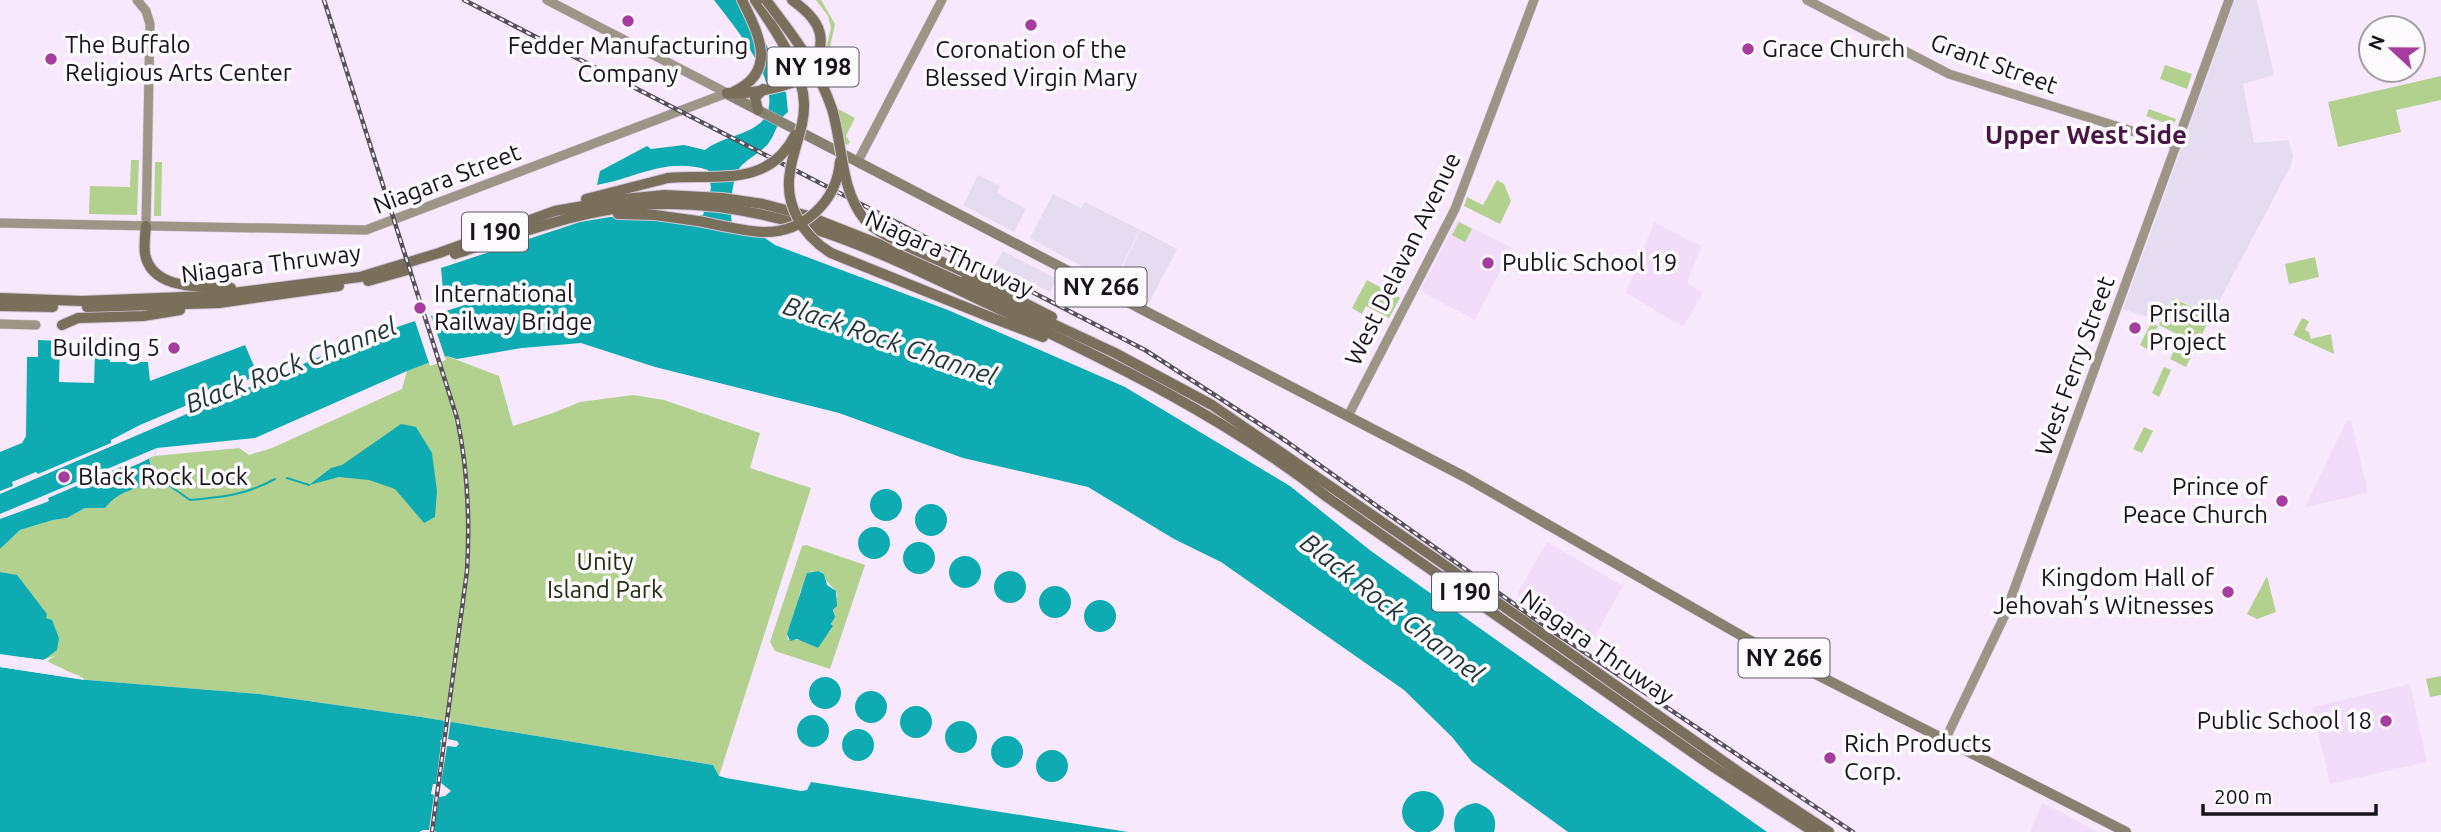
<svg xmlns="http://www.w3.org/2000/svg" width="2441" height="832" font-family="Ubuntu,sans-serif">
<rect width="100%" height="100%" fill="#f7e8fd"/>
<!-- commercial -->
<g fill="#e5dcf1">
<polygon points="2235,0 2257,0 2274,75 2243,84 2254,143 2288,140 2293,156 2291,165 2212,315 2173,297 2159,321 2123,309"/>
<polygon points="978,175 1000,186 997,193 1026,209 1014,232 963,205"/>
<polygon points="1053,194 1081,208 1085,202 1140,230 1113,283 1030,238"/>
<polygon points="1141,230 1177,249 1149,303 1114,284"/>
<polygon points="1003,251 1057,279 1050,292 995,265"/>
</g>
<!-- built -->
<g fill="#f1ddf9">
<polygon points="1457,220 1512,248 1475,320 1420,291"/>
<polygon points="1654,222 1701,246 1687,283 1703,293 1683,327 1626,293"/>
<polygon points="2347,420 2351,420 2368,493 2305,507"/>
<polygon points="1547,542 1623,586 1591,643 1517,594"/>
<polygon points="2410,684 2427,762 2330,784 2312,707"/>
<polygon points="2042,803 2063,813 2098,832 2030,832"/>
</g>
<!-- green -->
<g fill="#b3d18e" fill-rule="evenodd">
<polygon points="816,0 821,0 835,24 825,70 826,78 838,109 855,118 846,136 850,142 848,145 845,144 821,72 831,28 828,16"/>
<polygon points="2165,65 2192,74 2187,89 2160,79"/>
<polygon points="2441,76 2441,100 2396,110 2401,132 2338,147 2328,102"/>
<polygon points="2149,109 2176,119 2173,126 2146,116"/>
<polygon points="131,160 139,160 137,215 89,214 90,186 130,187"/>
<polygon points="155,162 162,162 161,216 154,216"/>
<polygon points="1497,180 1504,184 1511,201 1500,224 1464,206 1467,197 1483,205"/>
<polygon points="1459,222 1472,229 1465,242 1452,235"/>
<polygon points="2315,257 2319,277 2289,284 2285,264"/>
<polygon points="1367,280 1400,298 1389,318 1366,306 1362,314 1352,308"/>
<polygon points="2173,298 2211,316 2186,367 2170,359 2181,336 2159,325"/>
<polygon points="2302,318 2309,321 2305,330 2309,332 2311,339 2331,334 2334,354 2293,335"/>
<polygon points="2151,323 2158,326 2147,349 2140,345"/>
<path d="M447,356l52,20 14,50 40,-13 27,-11 53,-7 31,5 96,33 -10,35 61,20 -92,288 -6,-11 -292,-48 -162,-23 -172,-14 -43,-20 15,-22 -7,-17 -6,-3 -29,-42 -17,-4v-23l20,-19 33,-10 14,-2 18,-10h20c10,-12 22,-20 38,-21l11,-15 -5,-13 5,-3 85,-8 10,7 23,-7 130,-59 5,-18z"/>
<polygon points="2164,367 2171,370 2159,397 2152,393"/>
<polygon points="2144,427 2153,431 2142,453 2133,449"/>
<path d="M806,545l59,20 -35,104 -55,-18 -5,-9 32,-96zM818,571l6,3c4,13 10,12 13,19 2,6 -6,23 -5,34l-2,5h-3l-9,16 -17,-8h-13l-1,-6 9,-23 4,-19 10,-20z"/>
<polygon points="2267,576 2276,612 2257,619 2247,614"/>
<polygon points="2441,676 2441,695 2430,697 2426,679"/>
</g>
<!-- water -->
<g fill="#0eabb2">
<path d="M714,0h24l28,44 15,33 -2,2 2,12 5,1 2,20c-11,8 -12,22 -20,32 -8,9 -18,13 -26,21 -11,10 -13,50 -9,64l32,9 10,7 173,65 177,77 165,99 81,65 396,281h-199l-96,-70 -20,-25 -48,-47 -183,-128 -47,-23 -86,-52 -125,-29 -124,-45 -184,-46 -74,-24 -59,5 -65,11 -10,-3 -40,15 -152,67 -98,10 -3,8 -5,3 7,23c-22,8 -35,7 -51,26h-20l-18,10 -14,2 -33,10 -20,19v-97l22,-9 4,-7 1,-79h11v-17l22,1 -1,41 35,1 1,-30 14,1 1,8h38l2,19 95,-36 16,37 105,-45 114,-37 3,-7 -1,-7 -7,-2 -32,6 -2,-22 139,-46 30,-5 45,2 48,-4 8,-27 -3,-18c-42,-13 -71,8 -111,15l3,-14 47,-25 4,3 33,-4 21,5c16,-13 45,-15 58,-30 25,-31 -30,-95 -49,-120z"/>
<polygon points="401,424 416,427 432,453 437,491 435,517 424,523 395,489 369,480 339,477 309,485 331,468 342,465"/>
<circle cx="886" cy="505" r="16"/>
<circle cx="931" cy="520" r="16"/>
<circle cx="874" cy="543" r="16"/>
<circle cx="919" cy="558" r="16"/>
<circle cx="965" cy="572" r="16"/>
<circle cx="1010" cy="587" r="16"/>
<polygon points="818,571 824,574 827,585 836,591 837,606 833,610 835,617 831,624 833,626 818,648 797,639 790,641 787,634 807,573"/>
<polygon points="0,572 17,575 47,614 46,618 52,620 59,638 57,650 44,660 0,655"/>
<circle cx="1055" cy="602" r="16"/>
<circle cx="1100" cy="616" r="16"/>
<polygon points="0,667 87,680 259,694 421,717 713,765 719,776 726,778 801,791 807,790 811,782 1128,832 0,832"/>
<circle cx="825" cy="693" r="16"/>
<circle cx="871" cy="707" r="16"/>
<circle cx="916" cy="722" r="16"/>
<circle cx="813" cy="731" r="16"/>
<circle cx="961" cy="737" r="16"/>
<circle cx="858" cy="745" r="16"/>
<circle cx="1007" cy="752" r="16"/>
<circle cx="1052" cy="766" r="16"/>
<circle cx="1423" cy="812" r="21"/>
<path d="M1476,803c15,4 22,14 18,29h-39c-4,-16 5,-27 21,-29z"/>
</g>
<!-- pier -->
<g fill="#f7e8fd">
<polygon points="430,313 446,360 430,366 414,318"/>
<polygon points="293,365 294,368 0,494 0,491 13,486 12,482 36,472 38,474 111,443 111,440 140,425 261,374 262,378"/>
<polygon points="157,448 154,456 138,464 123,470 121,467 48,498 49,501 47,502 0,519 0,514"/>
<polygon points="0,654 42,660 55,656 44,663 0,659"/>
<polygon points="0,663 78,675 84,680 0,667"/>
<polygon points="445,717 451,718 448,739 457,741 459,744 456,747 447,746 441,783 451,791 445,796 439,797 434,831 437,832 419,832 423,830 429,830 434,795 431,794 433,784 436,784 441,743 440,741 442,739"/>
</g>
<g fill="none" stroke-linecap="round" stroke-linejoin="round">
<!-- stream -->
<g stroke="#0eabb2" stroke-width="2">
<polyline points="287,478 309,485"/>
<path d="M156,482l7,-1 27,19c32,-3 56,-5 85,-21"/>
</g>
<defs>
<g id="secondary">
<polyline points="137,0 146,11 150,24 146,226"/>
<polyline points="547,0 727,93"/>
<polyline points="1807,0 1949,74 2177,145"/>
<polyline points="858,161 942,0"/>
<polyline points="0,223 366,230 727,93"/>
<polyline points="0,324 36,325"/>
<polyline points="1348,416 1455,209 1534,0"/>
<polyline points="1945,740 2004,617 2229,0"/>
</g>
<polyline id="primary" points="727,94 1465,477 1749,640 2126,832"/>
<g id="highway">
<polyline points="755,0 771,24"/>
<path d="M733,92c46,-21 25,-59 9,-92"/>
<path d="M727,93c18,2 64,-6 78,-17 6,-5 9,-11 12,-18 11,-27 -4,-43 -25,-58"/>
<polyline points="758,110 755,98 763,89"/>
<polyline points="586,199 668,178"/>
<polyline points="618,214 655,215 698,221"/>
<path d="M146,226c-1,9 -2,19 -1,28 7,37 58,32 86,34"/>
<path d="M455,254c68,-22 139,-49 211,-50 123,-1 227,55 335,106 114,54 227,109 326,187l382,267 105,68"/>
<polyline points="964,272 1052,317"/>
<polyline points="368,281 407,270"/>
<polyline points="0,298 82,301 209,296 360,277 439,253 555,211 623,199 665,195 722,198 763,204 805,215 899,252 1115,353 1212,405 1439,561 1743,775 1829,832"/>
<polyline points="0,306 53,307"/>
<polyline points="87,307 219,303 339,286"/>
<polyline points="990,317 1043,337"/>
<polyline points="62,325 78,318 143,316 180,310"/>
</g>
</defs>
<!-- secondary casing -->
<use href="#secondary" stroke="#d3c6d9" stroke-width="10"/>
<!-- primary casing -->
<use href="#primary" stroke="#d3c6d9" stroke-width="11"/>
<!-- highway casing -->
<use href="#highway" stroke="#d3c6d9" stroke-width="12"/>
<!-- secondary -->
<use href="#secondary" stroke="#9d9687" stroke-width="9"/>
<!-- primary -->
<use href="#primary" stroke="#89816f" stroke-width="10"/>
<!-- highway -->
<use href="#highway" stroke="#796f5b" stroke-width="10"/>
<defs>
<g id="rail">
<path d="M324,0l133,418c11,51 13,101 10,153l-35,261"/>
<polyline points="464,0 1145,350 1286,441 1542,624 1853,832"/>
</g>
</defs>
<!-- rail casing -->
<use href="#rail" stroke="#58505b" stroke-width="4.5"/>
<!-- rail -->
<use href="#rail" stroke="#fdfafe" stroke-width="2" stroke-dasharray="5" stroke-linecap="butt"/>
<defs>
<g id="highway-bridge">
<path d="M766,0c26,34 52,67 66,109 11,36 8,81 33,111 14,17 77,41 99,52"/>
<path d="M771,24c14,22 32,51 33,79 1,23 -11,46 -14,69 -6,33 13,64 41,81l159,64"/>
<path d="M668,178c48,-4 101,10 127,-43"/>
<path d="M698,221c21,4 44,10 65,11 41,1 74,-31 77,-71"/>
</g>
</defs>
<!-- highway-bridge casing -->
<use href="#highway-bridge" stroke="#d3c6d9" stroke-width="12" stroke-linecap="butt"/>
<!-- highway-bridge -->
<use href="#highway-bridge" stroke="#796f5b" stroke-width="10"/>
</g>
<!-- markers -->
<g fill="#a53c9e" stroke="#fdfafe" stroke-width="2.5">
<circle cx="628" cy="21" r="7"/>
<circle cx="1031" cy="25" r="7"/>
<circle cx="1748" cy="49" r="7"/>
<circle cx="51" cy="59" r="7"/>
<circle cx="1488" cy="263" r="7"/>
<circle cx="420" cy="308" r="7"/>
<circle cx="2135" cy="328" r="7"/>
<circle cx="174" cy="348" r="7"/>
<circle cx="64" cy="477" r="7"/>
<circle cx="2282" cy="501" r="7"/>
<circle cx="2228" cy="592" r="7"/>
<circle cx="2386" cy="721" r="7"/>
<circle cx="1830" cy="758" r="7"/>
</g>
<g text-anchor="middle" stroke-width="7" stroke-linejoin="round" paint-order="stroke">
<!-- shield labels -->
<g fill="#fdfafe" stroke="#5d585e" stroke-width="2">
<rect x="767.5" y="47.5" width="91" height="39" rx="5"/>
<rect x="462" y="212.5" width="66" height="39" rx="5"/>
<rect x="1055.5" y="267.5" width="91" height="39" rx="5"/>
<rect x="1432" y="572.5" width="66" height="39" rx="5"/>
<rect x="1738.5" y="638.5" width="91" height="39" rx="5"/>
</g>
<g font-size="23" font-weight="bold" fill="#18131a">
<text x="813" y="75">NY 198</text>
<text x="495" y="240">I 190</text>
<text x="1101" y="295">NY 266</text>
<text x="1465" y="600">I 190</text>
<text x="1784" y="666">NY 266</text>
</g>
<!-- poi labels -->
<g font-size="24" fill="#18131a" stroke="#fdfafe" text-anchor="start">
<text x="65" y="53">The Buffalo<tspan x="65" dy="28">Religious Arts Center</tspan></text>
<text x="628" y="54" text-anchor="middle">Fedder Manufacturing<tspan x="628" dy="28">Company</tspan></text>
<text x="1762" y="57">Grace Church</text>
<text x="1031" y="58" text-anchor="middle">Coronation of the<tspan x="1031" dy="28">Blessed Virgin Mary</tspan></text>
<text x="1502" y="271">Public School 19</text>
<text x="434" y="302">International<tspan x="434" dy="28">Railway Bridge</tspan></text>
<text x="2149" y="322">Priscilla<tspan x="2149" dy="28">Project</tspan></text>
<text x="160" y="356" text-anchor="end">Building 5</text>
<text x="78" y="485">Black Rock Lock</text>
<text x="2268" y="495" text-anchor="end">Prince of<tspan x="2268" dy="28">Peace Church</tspan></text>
<text x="2214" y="586" text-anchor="end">Kingdom Hall of<tspan x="2214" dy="28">Jehovah’s Witnesses</tspan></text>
<text x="2372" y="729" text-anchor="end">Public School 18</text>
<text x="1844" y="752">Rich Products<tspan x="1844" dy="28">Corp.</tspan></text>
</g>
<!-- street labels -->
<g font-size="24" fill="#18131a" stroke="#fdfafe">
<text transform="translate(1994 64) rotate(20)" y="8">Grant Street</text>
<text transform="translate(447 179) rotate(-21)" y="8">Niagara Street</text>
<text transform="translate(949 254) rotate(24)" y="8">Niagara Thruway</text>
<text transform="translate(1403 259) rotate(-64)" y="8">West Delavan Avenue</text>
<text transform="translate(271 264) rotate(-7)" y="8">Niagara Thruway</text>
<text transform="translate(2075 366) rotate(-70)" y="8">West Ferry Street</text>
<text transform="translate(1597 647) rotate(35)" y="8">Niagara Thruway</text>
</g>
<!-- park labels -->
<g font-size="24" fill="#212f0d" stroke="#fdfafe">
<text x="605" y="570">Unity<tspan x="605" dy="28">Island Park</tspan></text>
</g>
<!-- neighbourhood labels -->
<g font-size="26" font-weight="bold" fill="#481645" stroke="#fdfafe">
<text x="2086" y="144">Upper West Side</text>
</g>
<!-- water labels -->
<g font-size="26" font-style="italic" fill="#1f3637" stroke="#fdfafe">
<text transform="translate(890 341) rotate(19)" y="9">Black Rock Channel</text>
<text transform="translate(291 365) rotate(-21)" y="9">Black Rock Channel</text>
<text transform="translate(1392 608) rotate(38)" y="9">Black Rock Channel</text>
</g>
</g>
<!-- north arrow -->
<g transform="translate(2392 49) rotate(292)"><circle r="33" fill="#fdfafe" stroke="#a19ea3" stroke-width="2"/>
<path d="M0-5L12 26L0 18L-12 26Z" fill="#a53c9e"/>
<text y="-10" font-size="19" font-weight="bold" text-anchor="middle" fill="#18131a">N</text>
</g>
<!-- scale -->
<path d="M2203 804v10h173v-10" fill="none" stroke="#18131a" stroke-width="3.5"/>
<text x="2214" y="804" font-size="21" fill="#18131a" stroke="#fdfafe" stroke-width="5" paint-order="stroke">200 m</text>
</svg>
